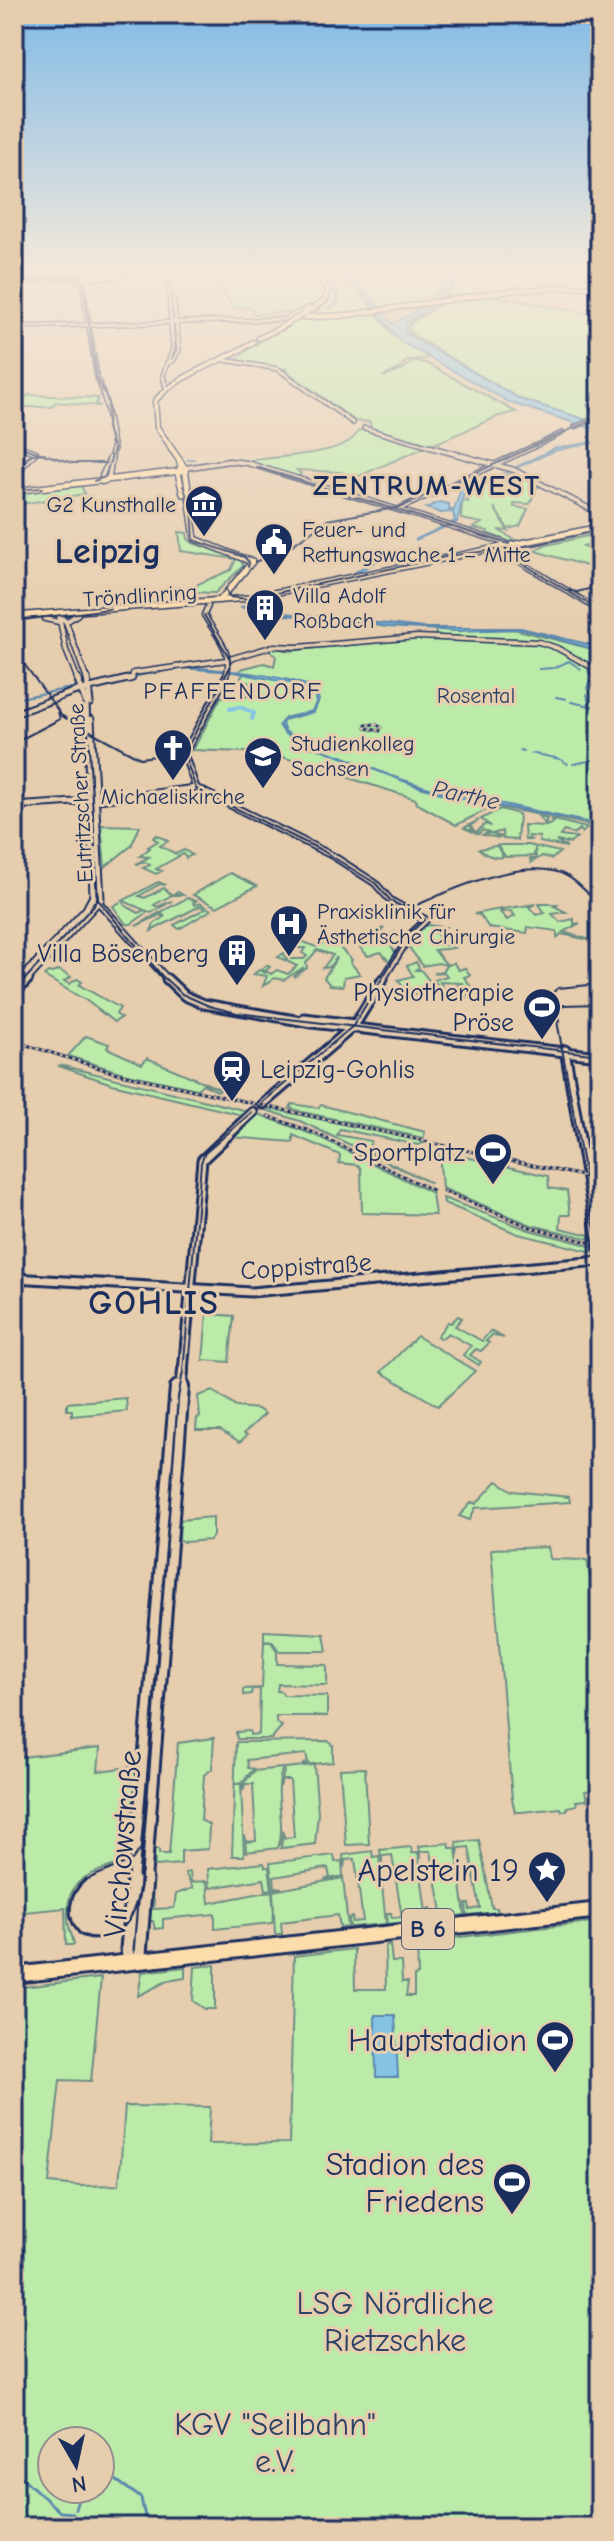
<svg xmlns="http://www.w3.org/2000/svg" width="614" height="2541" font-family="'Comic Neue',sans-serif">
<rect width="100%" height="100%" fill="#e6cdae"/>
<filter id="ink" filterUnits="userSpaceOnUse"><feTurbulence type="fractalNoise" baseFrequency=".0125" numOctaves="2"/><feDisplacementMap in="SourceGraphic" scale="16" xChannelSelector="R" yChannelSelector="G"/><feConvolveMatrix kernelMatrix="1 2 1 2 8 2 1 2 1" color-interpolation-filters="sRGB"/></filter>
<g filter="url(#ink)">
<!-- green -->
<g fill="#bceba9" stroke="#6c8d84" stroke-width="2" fill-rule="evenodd">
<path d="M238,269c23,0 82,-3 87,25l-7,11 -26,10 -1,-3 -37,2 -3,-7 -19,1 -14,-33 -22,1v-3z"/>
<path d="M297,269h42l10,15 6,2 38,49 36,23 -23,3 -7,8 -16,8 15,-5 16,-11 12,2 90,49 -17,4 -67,29 -61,-17 -1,-6 -15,-1 -70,-51 2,-1 -50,-9c7,-11 73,-50 89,-58l-12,11 15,-12 3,-10 -13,-13z"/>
<polygon points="346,269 456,269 432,301 379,309"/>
<polygon points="464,269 537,269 562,281 541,284 543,287 489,290 443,299"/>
<polygon points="488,295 600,316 600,382 587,406 595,416 586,420 520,399 414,336 409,331 411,323 441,305 413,319 406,328 413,339 443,356 405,333 405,323 441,301"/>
<polygon points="30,395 98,398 96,404 100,406 55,402 52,407 18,407 23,398"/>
<path d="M365,429l63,17 -71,31 -17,-5 -43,-2 4,4 -4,3 -49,-16c25,-5 101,-5 110,-30z"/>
<polygon points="514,472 541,486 536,488 530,504 514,503 514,507 528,509 520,526 508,529 494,507 508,531 498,530 515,540 511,542 487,533 488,531 473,528 482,523 461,519 462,501 469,502 466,500 469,490"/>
<polygon points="81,486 85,494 14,505 14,491"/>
<polygon points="179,532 187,533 188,539 193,543 241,559 243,566 215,593 193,592 198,584 231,570 236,559 181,551"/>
<polygon points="600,533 600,541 583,546 600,556 600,570 535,551 543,546"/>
<polygon points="514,629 600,651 600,670 563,650 539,642 435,636 436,630"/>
<polygon points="415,638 538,643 550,646 600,673 600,827 494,806 456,825 416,803 417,800 413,798 270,753 193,750 221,697 275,696 240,693 251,691 254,687 247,686 249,682 239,681 244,673 239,671 241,669 264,663 274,666 276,656 269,650 263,651 274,647 288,651"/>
<polygon points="500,809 519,814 517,840 503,839 502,831 492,834 502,837 499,838 483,835 489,833 483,830 478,834 464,828 479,820 470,826 473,829 471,830 477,832 485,824 491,826 481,819"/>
<polygon points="539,817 547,819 545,823 549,825 554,822 550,819 587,828 582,833 580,829 573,834 564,831 560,836 577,838 570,843 556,841 567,847 539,842 540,837 529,836 528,839 532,840 525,840 524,825 546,826"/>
<polygon points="101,825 140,826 131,846 105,867"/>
<polygon points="157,835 168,841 160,846 176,854 184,850 192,855 186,858 183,854 156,869 162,871 156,874 143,868 150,865 146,862 136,864 149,857 140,856 150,848 148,847 158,841 153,838"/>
<path d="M501,845h27l32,7 -8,7 -10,-3 -11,7 -1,-4h6l-1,-11 -1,8 -28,1 -9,-11 6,11c-9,2 -16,-1 -24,-8z"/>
<polygon points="230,873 257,886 217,907 193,895"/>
<polygon points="158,882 166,885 160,884 139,896 145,898 164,888 172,895 178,892 183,895 172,895 154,905 157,907 172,901 151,913 124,901 124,905 139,913 144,910 148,912 131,924 126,924 113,906"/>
<polygon points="187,898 196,901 193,903 195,905 200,903 211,910 179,929 174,925 205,909 200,906 151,931 154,924 164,917 160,915 136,926 159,913 165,917 161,912"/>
<polygon points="536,904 529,907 536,915 545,913 539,904 559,904 554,906 566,912 552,914 560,922 574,919 574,924 580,923 563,932 594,941 561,934 557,938 557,931 528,927 527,933 489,928 480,915 474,914 501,909 500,912 507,920 515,916 511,911 502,912 503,909"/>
<polygon points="426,925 445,927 434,932 442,939 444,945 450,944 454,948 434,950 447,965 454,963 458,970 465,968 470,975 464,977 476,994 466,994 466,997 463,994 463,1000 452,999 443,991 449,995 460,993 456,986 464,983 440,982 442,986 439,987 434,980 447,976 444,972 433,973 442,971 447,965 438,963 423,966 408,946 413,934"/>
<polygon points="384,928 380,932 388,936 395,932 405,937 402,943 390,944 396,954 391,964 381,952 368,956 357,944 371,935 370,938 375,942 384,940 377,931"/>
<polygon points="331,939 352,960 350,962 360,974 344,977 343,986 330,985 324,978 337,957 329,967 323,968 333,955 317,950 306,963 307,968 294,977 304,967 284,980 275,978 263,986 267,976 254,974 259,970 266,973 262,969 267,965 270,967 265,971 271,974 277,970 288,974 297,966 278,957 284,953 286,959 304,959 307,956 302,953 305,948 291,948 301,941 316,947"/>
<polygon points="416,962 419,968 416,970 421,970 439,994 412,994 410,989 406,990 409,996 397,994 393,998 393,993 377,994 381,988 393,991 405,989 398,980 413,976 407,966"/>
<polygon points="59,970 71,977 64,981 69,984 77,979 82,982 79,985 120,1008 116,1014 121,1018 114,1022 87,1001 44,976 48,972 52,973"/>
<polygon points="86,1036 109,1044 107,1048 142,1064 147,1058 222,1090 217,1091 203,1084 197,1089 123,1073 68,1056"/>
<polygon points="59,1066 60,1065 247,1111 242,1115 112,1084"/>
<polygon points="292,1104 318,1108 321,1105 425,1132 423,1138 302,1112 290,1108"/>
<polygon points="268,1108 426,1142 418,1145 340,1129 337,1135 371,1141 369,1147 375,1150 371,1154 431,1183 300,1121 263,1109"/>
<polygon points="258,1114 319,1137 432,1193 435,1215 362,1213 361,1169 358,1165 339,1163 340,1155 293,1135 293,1142 231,1137"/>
<polygon points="439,1151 548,1176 549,1188 567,1191 570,1215 561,1215 560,1228 590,1235 591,1239 531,1225 442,1188"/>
<polygon points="443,1198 529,1230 584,1244 592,1247 593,1252 518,1234 444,1203"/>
<polygon points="207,1314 234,1316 229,1362 203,1360"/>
<polygon points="458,1316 462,1318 455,1326 482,1341 490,1331 504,1338 492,1335 486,1341 489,1343 481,1351 476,1349 470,1355 481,1362 479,1365 463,1355 471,1346 448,1333 441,1339 437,1336 448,1322 451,1323"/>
<polygon points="417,1336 475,1371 438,1406 381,1372"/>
<polygon points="213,1391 236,1407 258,1409 265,1414 244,1433 247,1435 240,1442 220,1430 196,1430 197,1418 200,1417 198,1396"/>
<polygon points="126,1398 127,1411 72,1416 72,1410 67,1410 67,1403"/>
<polygon points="497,1481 513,1491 569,1497 570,1502 475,1508 470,1520 459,1516 472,1502 476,1504"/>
<polygon points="213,1517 213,1536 210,1540 183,1542 179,1539 180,1520"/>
<polygon points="548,1547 550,1559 587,1560 590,1577 600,1577 600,1789 585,1791 587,1800 576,1801 577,1805 567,1807 567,1810 562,1811 561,1808 521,1812 515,1812 512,1799 491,1549"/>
<polygon points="264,1631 324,1634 327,1651 279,1651 272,1641 264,1640"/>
<polygon points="264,1642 271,1642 277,1651 277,1664 327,1665 327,1685 278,1684 277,1691 282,1692 283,1695 327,1696 327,1716 276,1716 276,1723 282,1726 271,1739 237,1739 236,1732 250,1731 250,1735 259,1734 260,1689 252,1689 251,1694 243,1695 243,1689 262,1688"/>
<polygon points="214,1738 212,1769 204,1775 201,1820 209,1825 208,1849 181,1851 181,1864 155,1866 154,1849 159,1849 159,1854 169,1854 178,1743"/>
<polygon points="328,1741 333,1745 333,1762 302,1765 308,1762 306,1754 247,1760 248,1768 254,1769 241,1783 235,1784 241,1784 244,1856 232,1856 236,1742"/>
<path d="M100,1748l-2,23 33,-4 5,7 -8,86c-32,14 -64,14 -60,60 0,9 5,16 6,25h-8l-1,-37 -51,5v-155z"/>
<polygon points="314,1765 318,1813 315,1844 281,1848 283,1833 285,1838 294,1837 290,1780 281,1780 280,1787 285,1768"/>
<path d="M283,1768c-11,26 4,54 -5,80l-32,4 -1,-16 2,6 9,-1 -3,-57h-8l-2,7v-7l11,-13z"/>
<polygon points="365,1768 369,1844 346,1845 340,1769"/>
<polygon points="479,1840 492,1908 497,1908 498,1912 467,1915 466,1904 469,1904 470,1910 480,1908 469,1847 459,1848 458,1855 457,1842"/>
<polygon points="449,1843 450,1848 456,1848 465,1915 429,1920 428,1909 431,1908 432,1914 442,1912 431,1851 421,1851 421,1859 419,1846"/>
<polygon points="411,1847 412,1853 418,1852 427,1920 388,1924 387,1913 391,1913 392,1918 402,1917 392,1855 382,1856 382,1863 380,1850"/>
<polygon points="372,1851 373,1857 379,1856 386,1924 350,1927 349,1918 352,1917 353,1922 363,1921 355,1859 345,1860 344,1868 343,1855"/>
<polygon points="334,1855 335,1862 342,1861 343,1876 324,1880 330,1878 328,1868 274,1877 275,1887 282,1888 273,1889 270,1863"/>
<polygon points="264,1863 265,1867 269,1867 272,1889 266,1890 264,1879 210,1888 208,1869"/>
<polygon points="190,1872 191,1882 207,1881 209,1903 272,1891 274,1913 272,1923 215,1929 215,1914 163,1919 163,1928 155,1929 153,1921 148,1921 150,1900 154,1900 153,1909 174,1908 176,1894 193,1888 185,1873"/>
<polygon points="343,1878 348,1927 340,1928 338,1915 281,1922 282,1934 275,1934 273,1891"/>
<path d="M600,1921v606h-586v-539l87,-10 -10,103 -31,-1 -11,103 31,3 39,-1 6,-79 85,1 -2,37 81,-1 5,-187 60,-7 1,40h31l-1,-43 5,-1 2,17h9l1,20h6l-2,14h8v-20l4,-1 -1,-33zM52,2441h48v48h-48z"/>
<polygon points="215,1965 215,2009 205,2009 193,2001 195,1967"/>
<polygon points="185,1967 185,1978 167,1981 138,1996 142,1972"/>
</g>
<!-- water -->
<g fill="#85c3e5" stroke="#5b88af" stroke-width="2">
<polygon points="339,269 350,273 393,324 429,303 456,269 464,269 441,301 405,323 405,333 520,399 600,424 600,431 511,403 401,342 355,286 347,284 348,282 336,283 339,304 326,309 337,303 334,283 347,280"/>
<polygon points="600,441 554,451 468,489 464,492 457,522 415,540 455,521 453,512 441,513 426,508 439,502 449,504 449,510 454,510 461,489 500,475 555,448"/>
<polygon points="379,556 382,557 357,574 251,602 254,605 260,603 257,607 266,611 424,628 521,628 591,645 600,651 522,629 457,631 387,627 337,619 272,614 240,607 250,606 248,599 256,594 351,575"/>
<path d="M180,667c36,2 101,7 134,21l5,12 -5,12 -30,8 -2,5 3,6 15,10 88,34 41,13 171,37c-58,-12 -120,-20 -177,-37 -39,-12 -90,-41 -124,-42l4,-3 -18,-9 -6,-9 6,-7 27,-7 4,-8 -2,-11 -14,-7 -66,-13 -54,-4 -166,31z"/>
<polygon points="375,2015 395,2015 398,2077 376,2077"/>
</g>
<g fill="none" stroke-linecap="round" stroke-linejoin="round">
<!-- stream-far1 -->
<g stroke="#5b88af" stroke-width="2">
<polyline points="369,269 443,278"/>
<polyline points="188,460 194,459"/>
<polyline points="539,669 554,668 569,661 581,669"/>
<polyline points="587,689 589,682 595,681 588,671"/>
<polyline points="587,694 589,704"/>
<polyline points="556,697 566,699"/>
<polyline points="571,702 600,708"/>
<polyline points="520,750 523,751"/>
<polyline points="531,753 560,759 568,764"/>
<polyline points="573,764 600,759"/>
</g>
<!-- stream -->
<g stroke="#5b88af" stroke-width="3">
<polyline points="14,2463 16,2472 60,2512 73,2513"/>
<polyline points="100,2475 106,2473 141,2498 147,2527"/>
<polyline points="75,2509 81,2489"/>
</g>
<!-- canal -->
<polyline stroke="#85c3e5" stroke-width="4" points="230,709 240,707 254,713 252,719"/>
<defs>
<g id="secondary-far5">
<polyline points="80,269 97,378"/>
<polyline points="14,327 289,319"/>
<polyline points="224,360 278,369 353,423"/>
<polyline points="167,363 173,361 179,350 173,296"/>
<path d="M97,378c11,23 11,46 17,71"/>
<polyline points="166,388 163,375 173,349 167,272"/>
<polyline points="600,388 592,406 600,416"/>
<polyline points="575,427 600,416"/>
<polyline points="364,428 437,449"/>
<polyline points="14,444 27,449"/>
<polyline points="529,449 562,433"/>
</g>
<g id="secondary-far4">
<polyline points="430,447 514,470 600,514"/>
<polyline points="185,468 229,461 247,463 505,543 513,549 514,558 600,611"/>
<polyline points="14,476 36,452 21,447"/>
<polyline points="106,481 102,476 110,458"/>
<polyline points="102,482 109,477 113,447"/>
<polyline points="401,508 533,447"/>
<path d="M208,606l-4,9c13,22 33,41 20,65"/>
<polyline points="67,612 59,616 66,650 78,680"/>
<polyline points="59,615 66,622 87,680"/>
<polyline points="45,619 59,622"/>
<polyline points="66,622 78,614"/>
<polyline points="127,680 132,679 133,673 226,660 274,646 298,647 417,637 539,642 557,648 600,672"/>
</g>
<g id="secondary-far3">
<polyline points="87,678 90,703"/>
<polyline points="14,714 73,692 132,678"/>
<polyline points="196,788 333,856 375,883 391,901 426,920 411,934 382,981"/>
<polyline points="196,788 184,754 225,678"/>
<polyline points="14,806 90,801 196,788"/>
<polyline points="93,896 169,981"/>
<polyline points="19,981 86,909 93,896 86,702 77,678"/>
<polyline points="26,981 101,899 91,719"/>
</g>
<g id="secondary-far2">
<polyline points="167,979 185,996 204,1004 312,1023 600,1056"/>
<polyline points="14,987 21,979"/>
<polyline points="14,994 28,979"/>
<polyline points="304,1018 355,1024"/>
<polyline points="565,1050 598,1243"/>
<polyline points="263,1104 354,1026 383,979"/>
<polyline points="14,1278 251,1292 600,1261"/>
<polyline points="183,1372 202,1160 253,1112"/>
</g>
<g id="secondary-far1">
<polyline points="182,1381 183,1370"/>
<polyline points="133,1881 175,1387 182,1381"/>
<polyline points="146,1881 184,1387 182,1381"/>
</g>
<polyline id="secondary" points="133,1879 127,1949 128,1956 134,1962 140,1954 146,1879"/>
<g id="primary-far2">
<polyline points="14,282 231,269"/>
<polyline points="346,315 289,318 341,316 515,290 600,286"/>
<path d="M172,449l-15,-22 -2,-26c24,-28 67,-38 98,-59"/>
</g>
<g id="primary-far1">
<polyline points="170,447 185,468 195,539 252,562 220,600"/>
<polyline points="179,460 181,466 178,473 183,494"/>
<polyline points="14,491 181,471"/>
<polyline points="14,616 249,598 600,527"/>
</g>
<polyline id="primary" points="14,1975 600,1910"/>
<g id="trunk">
<polyline points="269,269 295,275"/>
<polyline points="289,269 318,279 329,289 324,301 304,314"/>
<polyline points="289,318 308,308"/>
<polyline points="259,338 287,325"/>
</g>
</defs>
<!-- secondary-far5 casing -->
<use href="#secondary-far5" stroke="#1b2f5e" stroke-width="6"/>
<!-- secondary-far4 casing -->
<use href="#secondary-far4" stroke="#1b2f5e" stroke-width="7"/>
<!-- secondary-far3 casing -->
<use href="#secondary-far3" stroke="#1b2f5e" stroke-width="9"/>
<!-- secondary-far2 casing -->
<use href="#secondary-far2" stroke="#1b2f5e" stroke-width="13"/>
<!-- secondary-far1 casing -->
<use href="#secondary-far1" stroke="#1b2f5e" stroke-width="14"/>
<!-- secondary casing -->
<use href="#secondary" stroke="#1b2f5e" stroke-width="17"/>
<!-- primary-far2 casing -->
<use href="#primary-far2" stroke="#1b2f5e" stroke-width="7"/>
<!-- primary-far1 casing -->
<use href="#primary-far1" stroke="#1b2f5e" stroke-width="8"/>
<!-- primary casing -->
<use href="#primary" stroke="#1b2f5e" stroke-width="20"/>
<!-- trunk casing -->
<use href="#trunk" stroke="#1b2f5e" stroke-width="7"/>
<!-- secondary-far5 -->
<use href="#secondary-far5" stroke="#e6cdae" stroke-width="3"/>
<!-- secondary-far4 -->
<use href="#secondary-far4" stroke="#e6cdae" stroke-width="4"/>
<!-- secondary-far3 -->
<use href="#secondary-far3" stroke="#e6cdae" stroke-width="5"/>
<!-- secondary-far2 -->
<use href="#secondary-far2" stroke="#e6cdae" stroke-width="7"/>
<!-- secondary-far1 -->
<use href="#secondary-far1" stroke="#e6cdae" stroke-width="8"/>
<!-- secondary -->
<use href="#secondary" stroke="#e6cdae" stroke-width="11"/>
<!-- primary-far2 -->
<use href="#primary-far2" stroke="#fddcac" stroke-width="4"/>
<!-- primary-far1 -->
<use href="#primary-far1" stroke="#fddcac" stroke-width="5"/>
<!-- primary -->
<use href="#primary" stroke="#fddcac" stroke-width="14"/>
<!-- trunk -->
<use href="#trunk" stroke="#fddcac" stroke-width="4"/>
<!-- tram-far1 -->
<g stroke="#1b2f5e" stroke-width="2">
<polyline points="82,276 97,380 108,400 107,428 114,449 105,477 94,481"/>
<polyline points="14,281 79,278"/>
<polyline points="595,418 588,405 600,383"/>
<polyline points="14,445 73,463 106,463"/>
<polyline points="256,467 509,544"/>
<polyline points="14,472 32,454 45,453"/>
<polyline points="183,486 192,509 194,540 244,557 249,562 248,567"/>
<polyline points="14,490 43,488"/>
<polyline points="494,553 514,558 600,611"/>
<polyline points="255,562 291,546 327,520 401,507 600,416"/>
<polyline points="226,589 229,597 248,599 455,555 536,545 600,530"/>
<polyline points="566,590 577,592 600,586"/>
<polyline points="204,615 230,659 230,667 184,754 196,789 323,851 375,883 391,901 425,919 410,933 353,1026 262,1103"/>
<polyline points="14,621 110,609"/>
<polyline points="14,650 62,716 140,758 186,752"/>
<polyline points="83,727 88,733 98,900 162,976 182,994 209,1006 237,1013 600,1055"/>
<polyline points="14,743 60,719 58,711"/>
<path d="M403,906h12c37,-17 113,-51 152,-30 13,7 23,20 33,30"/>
<polyline points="600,984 558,988 552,993 600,1258"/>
<polyline points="14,991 94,905 98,895"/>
<polyline points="560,1022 558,1011 564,1005 600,1004"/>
<polyline points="142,1847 178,1397 183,1372 201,1163 204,1154 252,1112"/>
<polyline points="142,1847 145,1839"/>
<polyline points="83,1881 132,1860 142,1847"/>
<polyline points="141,1881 142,1847"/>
</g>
<!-- tram -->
<path stroke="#1b2f5e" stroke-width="3" d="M86,1879c-18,15 -22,39 -5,56 40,14 57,-23 60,-56"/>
<defs>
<g id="rail">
<polygon points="375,724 381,727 380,731 366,728 366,725"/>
<polyline points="14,1041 112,1072 600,1180"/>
<polyline points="268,1116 315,1133 432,1190"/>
<polyline points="443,1191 530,1227 592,1243"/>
</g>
</defs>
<!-- rail casing -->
<use href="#rail" stroke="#1b2f5e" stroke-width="3"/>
<!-- rail -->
<use href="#rail" stroke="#e6cdae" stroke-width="2" stroke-dasharray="3" stroke-linecap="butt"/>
<defs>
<polyline id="secondary-bridge" points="598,1243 599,1250"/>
<polyline id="trunk-bridge" points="279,328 304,314"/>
</defs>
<!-- secondary-bridge casing -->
<use href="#secondary-bridge" stroke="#1b2f5e" stroke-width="13" stroke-linecap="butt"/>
<!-- trunk-bridge casing -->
<use href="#trunk-bridge" stroke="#1b2f5e" stroke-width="7" stroke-linecap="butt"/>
<!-- secondary-bridge -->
<use href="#secondary-bridge" stroke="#e6cdae" stroke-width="7"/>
<!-- trunk-bridge -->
<use href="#trunk-bridge" stroke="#fddcac" stroke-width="4"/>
</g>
</g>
<!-- sky -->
<linearGradient id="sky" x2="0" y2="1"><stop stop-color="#80bae7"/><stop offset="0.43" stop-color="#f4e8db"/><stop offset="1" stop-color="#f4e8db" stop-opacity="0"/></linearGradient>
<rect width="614" height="625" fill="url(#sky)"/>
<!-- icons -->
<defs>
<symbol id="museum-pin" viewBox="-11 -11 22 30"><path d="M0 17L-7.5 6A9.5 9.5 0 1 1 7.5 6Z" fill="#1b2f5e" stroke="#e6cdae"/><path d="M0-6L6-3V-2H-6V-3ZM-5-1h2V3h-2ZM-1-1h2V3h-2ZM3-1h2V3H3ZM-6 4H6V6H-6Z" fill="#fff"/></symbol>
<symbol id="civic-pin" viewBox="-11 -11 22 30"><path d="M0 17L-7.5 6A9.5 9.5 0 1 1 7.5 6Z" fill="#1b2f5e" stroke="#e6cdae"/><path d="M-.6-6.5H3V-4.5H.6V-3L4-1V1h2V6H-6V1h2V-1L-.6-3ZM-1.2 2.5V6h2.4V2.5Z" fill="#fff"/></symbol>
<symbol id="building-pin" viewBox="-11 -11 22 30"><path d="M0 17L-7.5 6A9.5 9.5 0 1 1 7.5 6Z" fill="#1b2f5e" stroke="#e6cdae"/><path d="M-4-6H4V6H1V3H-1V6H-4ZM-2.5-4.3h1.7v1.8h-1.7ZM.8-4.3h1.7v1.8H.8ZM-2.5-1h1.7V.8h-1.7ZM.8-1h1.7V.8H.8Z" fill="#fff"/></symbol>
<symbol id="church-pin" viewBox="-11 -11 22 30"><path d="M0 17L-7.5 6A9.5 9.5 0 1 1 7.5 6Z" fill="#1b2f5e" stroke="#e6cdae"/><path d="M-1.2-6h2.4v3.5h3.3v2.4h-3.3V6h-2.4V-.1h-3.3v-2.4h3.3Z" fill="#fff"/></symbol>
<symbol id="university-pin" viewBox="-11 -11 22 30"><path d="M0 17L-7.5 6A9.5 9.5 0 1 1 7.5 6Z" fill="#1b2f5e" stroke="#e6cdae"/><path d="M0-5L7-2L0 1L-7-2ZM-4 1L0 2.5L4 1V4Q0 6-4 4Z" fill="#fff"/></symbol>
<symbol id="hospital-pin" viewBox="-11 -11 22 30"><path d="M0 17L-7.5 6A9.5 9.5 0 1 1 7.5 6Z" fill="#1b2f5e" stroke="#e6cdae"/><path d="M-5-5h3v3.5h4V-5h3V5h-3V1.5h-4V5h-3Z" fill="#fff"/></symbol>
<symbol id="stadium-pin" viewBox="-11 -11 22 30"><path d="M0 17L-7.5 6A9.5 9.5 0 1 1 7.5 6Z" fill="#1b2f5e" stroke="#e6cdae"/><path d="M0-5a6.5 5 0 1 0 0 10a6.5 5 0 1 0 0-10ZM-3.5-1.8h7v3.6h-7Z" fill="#fff"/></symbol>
<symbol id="station-pin" viewBox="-11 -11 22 30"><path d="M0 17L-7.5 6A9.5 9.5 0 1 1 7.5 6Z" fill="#1b2f5e" stroke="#e6cdae"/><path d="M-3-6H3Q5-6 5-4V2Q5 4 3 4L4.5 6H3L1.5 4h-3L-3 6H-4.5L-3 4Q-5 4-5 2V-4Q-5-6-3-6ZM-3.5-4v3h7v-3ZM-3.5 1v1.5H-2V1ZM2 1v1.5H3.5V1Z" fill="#fff"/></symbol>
<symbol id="sight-pin" viewBox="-11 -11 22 30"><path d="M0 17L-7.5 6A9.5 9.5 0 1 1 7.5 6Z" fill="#1b2f5e" stroke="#e6cdae"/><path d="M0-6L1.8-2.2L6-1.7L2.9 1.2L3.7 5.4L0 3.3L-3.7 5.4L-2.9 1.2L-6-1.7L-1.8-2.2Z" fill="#fff"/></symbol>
</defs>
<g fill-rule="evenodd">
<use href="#museum-pin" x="182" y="482" width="44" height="60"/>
<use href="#civic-pin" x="252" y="520" width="44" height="60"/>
<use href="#building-pin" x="243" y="586" width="44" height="60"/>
<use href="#church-pin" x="151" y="726" width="44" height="60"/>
<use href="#university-pin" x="241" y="734" width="44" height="60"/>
<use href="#hospital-pin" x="267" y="902" width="44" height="60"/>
<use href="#building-pin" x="215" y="931" width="44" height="60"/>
<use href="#stadium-pin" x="520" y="985" width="44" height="60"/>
<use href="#station-pin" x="210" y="1047" width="44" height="60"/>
<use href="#stadium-pin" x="471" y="1130" width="44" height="60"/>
<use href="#sight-pin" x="525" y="1848" width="44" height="60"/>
<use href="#stadium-pin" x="533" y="2018" width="44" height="60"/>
<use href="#stadium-pin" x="490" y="2160" width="44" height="60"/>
</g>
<g text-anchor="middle" stroke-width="6" stroke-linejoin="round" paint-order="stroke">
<!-- far-poi labels -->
<g font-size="22" fill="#1b2f5e" stroke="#e6cdae" text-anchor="start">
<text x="176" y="512" text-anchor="end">G2 Kunsthalle</text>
<text x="302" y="537">Feuer- und<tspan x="302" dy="25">Rettungswache 1 – Mitte</tspan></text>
<text x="293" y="603">Villa Adolf<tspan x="293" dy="25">Roßbach</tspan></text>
<text x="291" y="751">Studienkolleg<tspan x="291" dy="25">Sachsen</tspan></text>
<text x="173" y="804" text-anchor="middle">Michaeliskirche</text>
<text x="317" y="919">Praxisklinik für<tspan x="317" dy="25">Ästhetische Chirurgie</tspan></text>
</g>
<!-- far-street labels -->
<g font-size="22" fill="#1b2f5e" stroke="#e6cdae">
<text transform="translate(140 595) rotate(-4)" y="8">Tröndlinring</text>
<text transform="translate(80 793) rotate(-93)" y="8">Eutritzscher Straße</text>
</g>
<!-- far-park labels -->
<g font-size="22" fill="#2b4266" stroke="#e6cdae">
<text x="476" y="703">Rosental</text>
</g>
<!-- far-neighbourhood labels -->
<g font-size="24" letter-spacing="2" fill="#1b2f5e" stroke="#e6cdae">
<text x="233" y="699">PFAFFENDORF</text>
</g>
<!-- far-water labels -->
<g font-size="24" font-style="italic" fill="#263e6c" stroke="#e6cdae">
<text transform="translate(466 795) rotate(12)" y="8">Parthe</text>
</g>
<!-- shield labels -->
<rect fill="#e6cdae" stroke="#585e76" stroke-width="2" x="402" y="1909" width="52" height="40" rx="6"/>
<g font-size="24" font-weight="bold" fill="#1b2f5e">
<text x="428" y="1937">B 6</text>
</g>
<!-- poi labels -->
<g font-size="26" fill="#1b2f5e" stroke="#e6cdae" text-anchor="end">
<text x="209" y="962">Villa Bösenberg</text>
<text x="514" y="1001">Physiotherapie<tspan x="514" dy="30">Pröse</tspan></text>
<text x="260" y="1078" text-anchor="start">Leipzig-Gohlis</text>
<text x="465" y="1161">Sportplatz</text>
</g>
<!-- street labels -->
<g font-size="26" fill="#1b2f5e" stroke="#e6cdae">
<text transform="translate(306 1266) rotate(-4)" y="9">Coppistraße</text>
</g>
<!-- far-district labels -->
<g font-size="28" font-weight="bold" letter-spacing="2" fill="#1b2f5e" stroke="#e6cdae">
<text x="427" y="495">ZENTRUM-WEST</text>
</g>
<!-- near-street labels -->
<g font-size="32" fill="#1b2f5e" stroke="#e6cdae">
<text transform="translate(122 1844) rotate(-85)" y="11">Virchowstraße</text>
</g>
<!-- near-poi labels -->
<g font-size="32" fill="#1b2f5e" stroke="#e6cdae" text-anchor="end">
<text x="519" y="1881">Apelstein 19</text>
<text x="527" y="2051">Hauptstadion</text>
<text x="484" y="2175">Stadion des<tspan x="484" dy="37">Friedens</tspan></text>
</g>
<!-- near-park labels -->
<g font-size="32" fill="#2b4266" stroke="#e6cdae">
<text x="395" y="2314">LSG Nördliche<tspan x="395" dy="37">Rietzschke</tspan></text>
<text x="275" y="2435">KGV "Seilbahn"<tspan x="275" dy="37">e.V.</tspan></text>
</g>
<!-- district labels -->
<g font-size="34" font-weight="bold" letter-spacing="2" fill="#1b2f5e" stroke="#e6cdae">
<text x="154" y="1314">GOHLIS</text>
</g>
<!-- far-town labels -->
<g font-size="36" font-weight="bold" fill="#1b2f5e" stroke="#e6cdae">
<text x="108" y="563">Leipzig</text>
</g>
</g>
<!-- margin -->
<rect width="614" height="2541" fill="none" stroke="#e6cdae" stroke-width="48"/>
<rect x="24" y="24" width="566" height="2493" fill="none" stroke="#1b2f5e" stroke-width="3" filter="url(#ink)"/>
<!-- north arrow -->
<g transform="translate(76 2465) rotate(171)"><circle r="38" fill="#e6cdae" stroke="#958e8e" stroke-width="2"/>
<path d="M0-6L14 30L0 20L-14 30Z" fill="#1b2f5e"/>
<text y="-12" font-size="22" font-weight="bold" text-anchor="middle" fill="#1b2f5e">N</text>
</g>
</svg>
